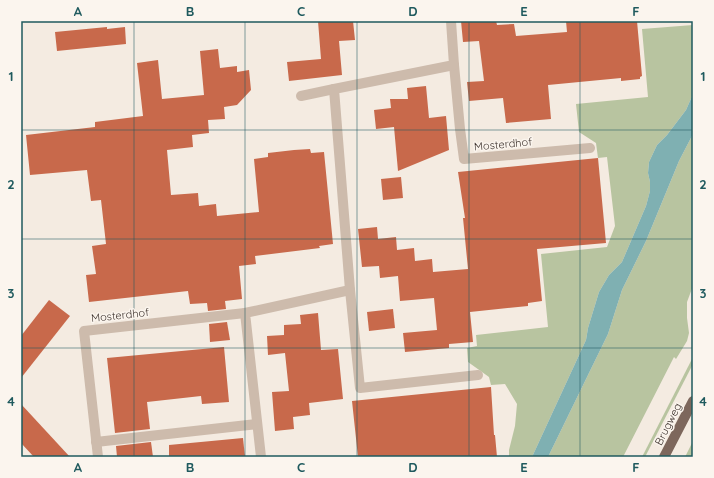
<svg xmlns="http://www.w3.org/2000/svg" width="714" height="478" font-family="Quicksand,sans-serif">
<rect width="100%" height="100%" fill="#f4ebe1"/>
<!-- green -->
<g fill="#b8c4a0">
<polygon points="693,25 693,94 686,110 667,135 657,145 649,162 648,173 650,182 650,191 646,206 622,262 609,275 599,292 588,328 586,340 532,457 509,457 509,450 515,426 517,404 505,384 491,385 489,377 468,362 467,348 477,346 476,335 548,327 541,254 607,247 615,226 607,157 598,158 596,143 579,132 576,104 648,97 642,29"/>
<polygon points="693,134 693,286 687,302 687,318 689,333 687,341 676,359 674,357 623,457 548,457 608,334 622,290 646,241 679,161"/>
<polygon points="693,357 693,364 645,457 642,457"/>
<polygon points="693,441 693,457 685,457"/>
</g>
<!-- water -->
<polygon fill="#7fb0b2" points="693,94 693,134 679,161 646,241 622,290 608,334 548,457 532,457 586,340 588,328 599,292 609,275 622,262 646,206 650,191 650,182 648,173 649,162 657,145 667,135 686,110"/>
<!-- building -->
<g fill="#c8694b">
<polygon points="318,21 353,21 355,40 339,41 342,75 289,81 287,62 321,59"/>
<polygon points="461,21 496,21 497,25 514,24 516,36 567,32 566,21 637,21 642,76 640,77 640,79 621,81 621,78 548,85 551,119 506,123 503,98 469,101 467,82 484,81 479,41 463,42"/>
<polygon points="107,27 107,29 125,27 126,44 57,51 55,32"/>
<polygon points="218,49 220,68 237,66 237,72 249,70 251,90 237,105 224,107 225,119 208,120 209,133 192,135 193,147 167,150 171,195 198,193 199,206 216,204 217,216 259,212 254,159 268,157 268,153 294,150 310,149 311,153 324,152 333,244 319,246 320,248 255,256 256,264 239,266 242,299 225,301 226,309 208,311 207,303 190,304 188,291 89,302 86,275 96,274 92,246 106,244 101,200 91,201 87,170 30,175 26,135 95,127 95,122 143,116 137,63 158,60 162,99 204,95 200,51"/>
<polygon points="426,86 429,118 446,116 449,150 398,171 394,127 376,129 374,110 391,108 390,99 408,99 407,88"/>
<polygon points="598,158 606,243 537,249 542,301 528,303 528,306 518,307 470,312 473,342 449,344 449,348 405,352 403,333 437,330 434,298 400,301 398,276 380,278 379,266 362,267 358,229 377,227 378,239 396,237 397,250 414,248 415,261 432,259 433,272 468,269 463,218 465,218 458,172"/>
<polygon points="401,177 403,198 383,200 381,179"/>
<polygon points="49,300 70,316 21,378 21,336"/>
<polygon points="393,309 395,328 369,331 367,312"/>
<polygon points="318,313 321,350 338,349 343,399 309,403 310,415 293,417 294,429 275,431 272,392 289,391 285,353 268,355 267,336 284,335 284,325 301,324 300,315"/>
<polygon points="227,322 230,340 210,342 209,324"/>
<polygon points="224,347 229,402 202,404 201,396 147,402 150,429 115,433 107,358"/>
<polygon points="491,387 494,435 495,435 497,457 358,457 352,401"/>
<polygon points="21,404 70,457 34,457 21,443"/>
<polygon points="243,438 245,457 169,457 169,445"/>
<polygon points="151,442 153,457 117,457 116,446"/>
</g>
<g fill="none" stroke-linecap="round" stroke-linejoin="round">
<!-- street -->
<g stroke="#cdbbac" stroke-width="10">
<polyline points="454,65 460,129 464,159 590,148"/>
<polyline points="301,96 334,89"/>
<polyline points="350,290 360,388 478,375"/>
<polyline points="96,442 257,424"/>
<polyline points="98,457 84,331 245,313"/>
<polyline points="261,457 245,313 350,290 334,89 454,65 451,21"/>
</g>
<!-- primary -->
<polyline stroke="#7d675c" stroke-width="10" points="664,457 693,401"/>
</g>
<!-- grid -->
<path fill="none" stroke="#1f5a5e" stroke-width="1" stroke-opacity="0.55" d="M134,21v436M245,21v436M357,21v436M469,21v436M580,21v436M21,130h672M21,239h672M21,348h672"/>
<g text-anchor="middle" stroke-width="3" stroke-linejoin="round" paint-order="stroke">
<!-- street labels -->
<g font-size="11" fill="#3b302b" stroke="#fbf5ee">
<text transform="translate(503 144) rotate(-5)" y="4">Mosterdhof</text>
<text transform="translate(120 315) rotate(-6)" y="4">Mosterdhof</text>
<text transform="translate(668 424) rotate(-63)" y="4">Brugweg</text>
</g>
</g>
<!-- border -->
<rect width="714" height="478" fill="none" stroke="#fbf5ee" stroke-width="44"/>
<rect x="22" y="22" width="670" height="434" fill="none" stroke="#1f5a5e" stroke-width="1.5"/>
<g font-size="13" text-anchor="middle" font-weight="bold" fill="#1f5a5e">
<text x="78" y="16">A</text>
<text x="190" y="16">B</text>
<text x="301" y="16">C</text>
<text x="413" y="16">D</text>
<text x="524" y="16">E</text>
<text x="636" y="16">F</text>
<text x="11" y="81">1</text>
<text x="703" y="81">1</text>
<text x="11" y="189">2</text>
<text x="703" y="189">2</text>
<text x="11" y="298">3</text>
<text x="703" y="298">3</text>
<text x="11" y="406">4</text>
<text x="703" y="406">4</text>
<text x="78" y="472">A</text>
<text x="190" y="472">B</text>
<text x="301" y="472">C</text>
<text x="413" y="472">D</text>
<text x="524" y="472">E</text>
<text x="636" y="472">F</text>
</g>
</svg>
